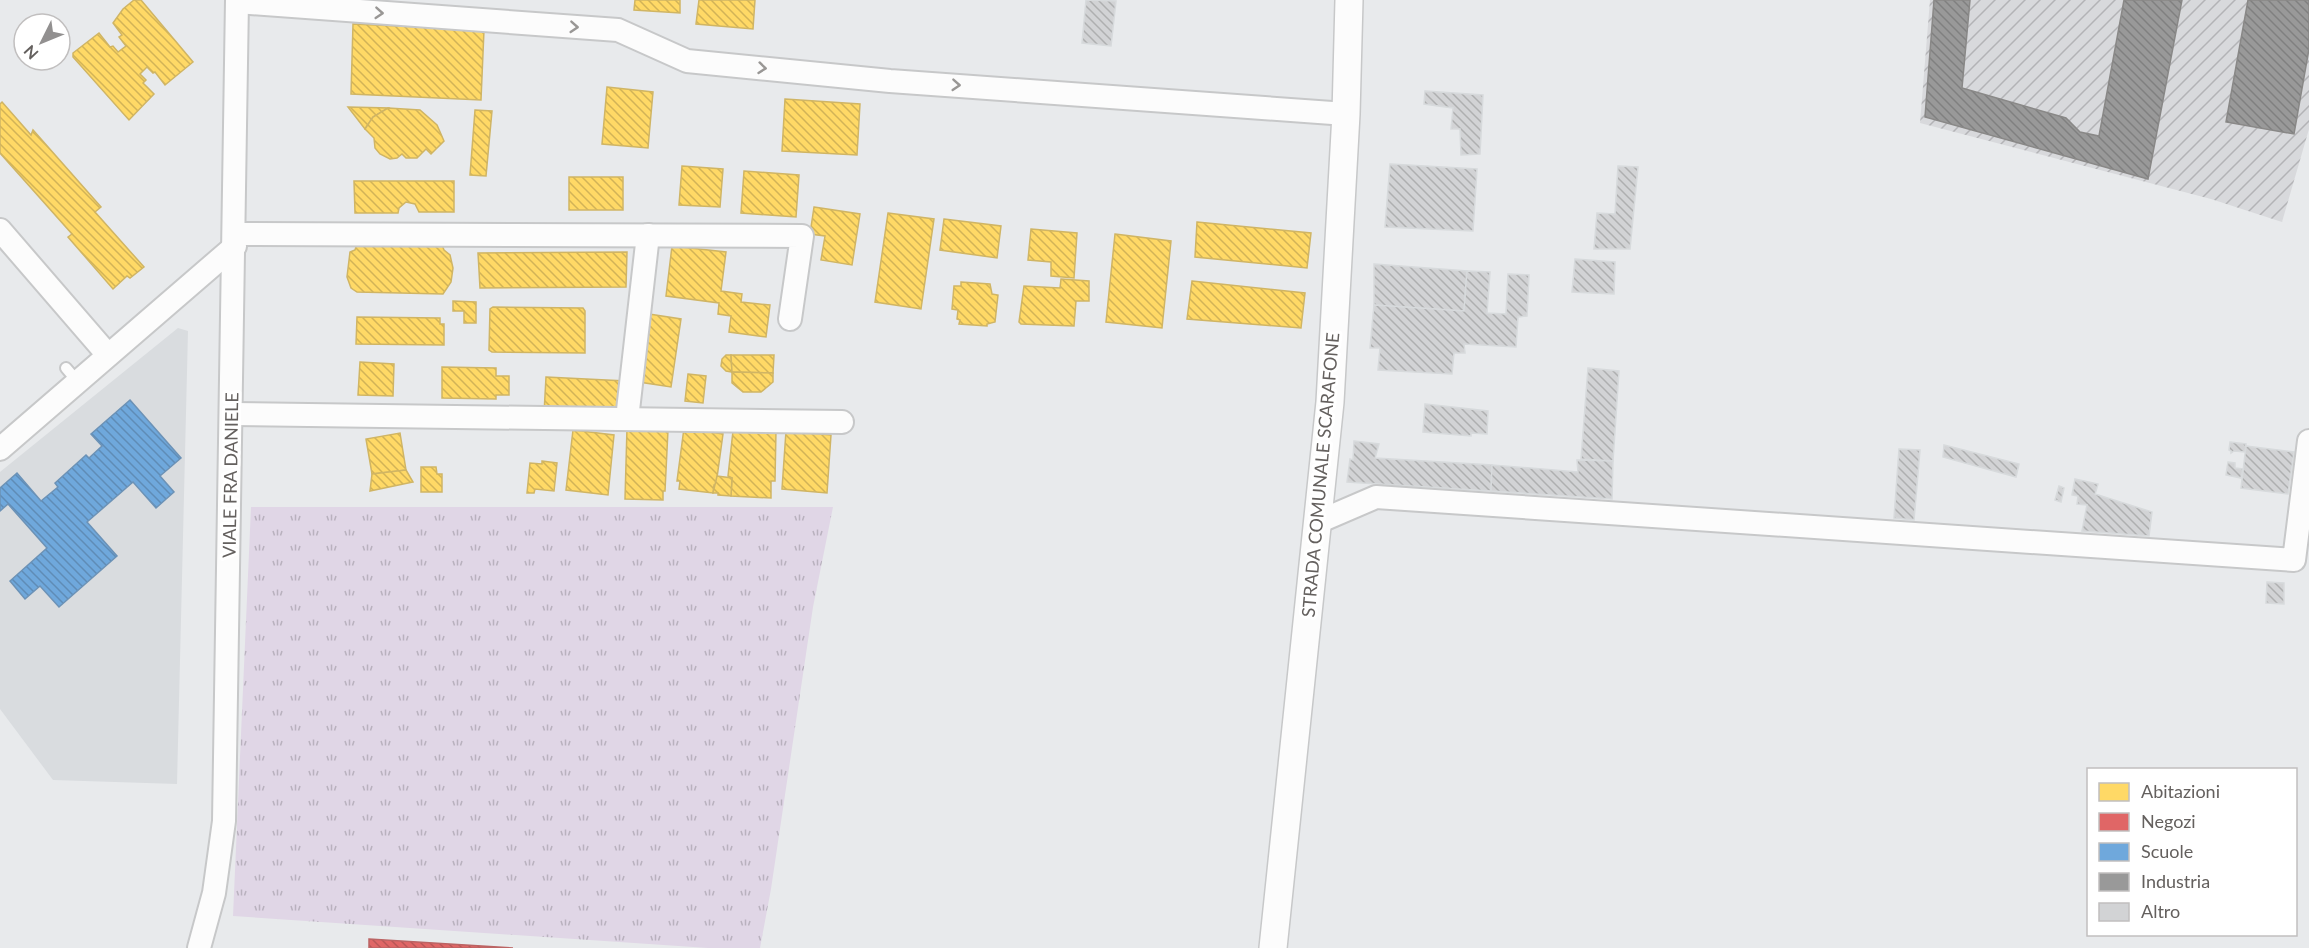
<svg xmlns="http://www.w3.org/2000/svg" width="2309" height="948" font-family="Lato,sans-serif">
<defs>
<pattern id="industrial-furrows" width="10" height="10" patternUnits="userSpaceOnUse" patternTransform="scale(1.5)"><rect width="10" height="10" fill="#d8d9dc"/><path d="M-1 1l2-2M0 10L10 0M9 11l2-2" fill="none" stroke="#b3b3b6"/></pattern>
<pattern id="grass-tufts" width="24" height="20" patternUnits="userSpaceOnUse" patternTransform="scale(1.5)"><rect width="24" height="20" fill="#e0d6e6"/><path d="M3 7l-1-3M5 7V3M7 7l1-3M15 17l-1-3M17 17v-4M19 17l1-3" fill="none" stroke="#b9b1be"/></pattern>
<pattern id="homes-back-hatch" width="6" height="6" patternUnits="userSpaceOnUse" patternTransform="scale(1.5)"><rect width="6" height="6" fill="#ffd966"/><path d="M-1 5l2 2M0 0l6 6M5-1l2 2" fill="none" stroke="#d2b357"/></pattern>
<pattern id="shops-back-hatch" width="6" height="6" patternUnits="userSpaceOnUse" patternTransform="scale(1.5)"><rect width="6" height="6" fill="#e06666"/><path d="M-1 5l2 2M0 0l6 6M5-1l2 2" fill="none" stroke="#b95757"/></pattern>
<pattern id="schools-back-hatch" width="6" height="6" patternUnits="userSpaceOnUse" patternTransform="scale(1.5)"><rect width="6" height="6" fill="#6fa8dc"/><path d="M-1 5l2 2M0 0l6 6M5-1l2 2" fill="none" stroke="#5f8cb6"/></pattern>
<pattern id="industry-back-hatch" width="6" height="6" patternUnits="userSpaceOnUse" patternTransform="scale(1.5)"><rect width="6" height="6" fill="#999"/><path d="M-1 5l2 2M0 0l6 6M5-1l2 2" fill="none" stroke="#808080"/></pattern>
<pattern id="building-back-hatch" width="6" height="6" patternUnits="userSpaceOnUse" patternTransform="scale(1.5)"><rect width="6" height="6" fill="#d2d3d5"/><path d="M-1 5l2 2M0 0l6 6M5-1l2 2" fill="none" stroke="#aeafb0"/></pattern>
</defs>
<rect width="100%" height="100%" fill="#e8eaec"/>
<!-- industrial -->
<polygon fill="url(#industrial-furrows)" points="1930,0 2309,0 2309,129 2282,222 2211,199 1920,123"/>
<!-- education -->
<polygon fill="#d9dcdf" points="178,328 188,331 177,784 53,780 0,709 0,472"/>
<!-- grass -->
<polygon fill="url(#grass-tufts)" points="251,507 833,507 813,607 771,889 760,948 708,948 233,916"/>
<!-- homes -->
<g fill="url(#homes-back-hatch)" stroke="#d0b564" stroke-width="1.5">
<polygon points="134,0 141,0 193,62 165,85 155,72 153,73 147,67 140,74 146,80 143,83 154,94 129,120 73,57 73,53 99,33 110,47 113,46 118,52 126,46 119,37 122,35 113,23 123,9"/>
<polygon points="635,0 680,0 680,13 634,10"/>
<polygon points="699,0 755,0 753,29 696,24"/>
<polygon points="353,24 484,30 481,100 351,94"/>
<polygon points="607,87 653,92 648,148 602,144"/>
<polygon points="785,99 860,104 857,155 782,151"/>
<polygon points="2,102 31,135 33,130 101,207 95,212 144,267 130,278 127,276 113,289 68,237 72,234 0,153 0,104"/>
<polygon points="348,107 388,108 373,117 365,129"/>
<polygon points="388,108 420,110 437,125 444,141 431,154 426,149 417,158 406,158 402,154 397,158 390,159 380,154 375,148 374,138 365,129 373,117"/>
<polygon points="475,110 492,111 486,176 470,175"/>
<polygon points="682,166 723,169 720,207 679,205"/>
<polygon points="744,171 799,175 796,217 741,213"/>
<rect x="569" y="177" width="54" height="33"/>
<polygon points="354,181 454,181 454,212 419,212 415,204 406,202 399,208 398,213 355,213"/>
<polygon points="814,207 860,214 852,265 821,260 825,236 810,234"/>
<polygon points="888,213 934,219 921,309 875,302"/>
<polygon points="944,219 1001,226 997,258 940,250"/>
<polygon points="1197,222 1311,233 1307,268 1195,257"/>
<polygon points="1031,229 1077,233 1074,278 1051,276 1051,262 1028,260"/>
<polygon points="1115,234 1171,241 1162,328 1106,322"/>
<polygon points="357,244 442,245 444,250 450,255 453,268 451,282 443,294 357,292 351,288 347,277 350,252 355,250"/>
<polygon points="672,246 726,252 721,291 742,294 741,302 770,305 766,337 729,332 731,316 718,314 719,303 666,296"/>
<polygon points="627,252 626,287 480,288 478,253"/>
<polygon points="1061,279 1089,281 1089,301 1076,301 1074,326 1021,324 1019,322 1024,286 1060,288"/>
<polygon points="1192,281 1305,293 1301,328 1187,319"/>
<polygon points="961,282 990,284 992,294 998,295 995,322 987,324 987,326 959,324 960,320 957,319 958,310 952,309 954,286 961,286"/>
<polygon points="453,301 476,302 476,323 464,323 464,311 453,311"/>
<polygon points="493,307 583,308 585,311 585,353 492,352 489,350 490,309"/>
<polygon points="649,314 681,319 671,387 639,382"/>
<polygon points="357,317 440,318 440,324 444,324 444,345 356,344"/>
<polygon points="726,355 731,355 732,372 726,371 721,366 722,359"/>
<polygon points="731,355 774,355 773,373 732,372"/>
<polygon points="360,362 394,364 393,396 358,395"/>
<polygon points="442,367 496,368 496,376 509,376 509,395 496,395 496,399 442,398"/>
<polygon points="732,372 773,373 773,382 761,392 743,392 732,383"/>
<polygon points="688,374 706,376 703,403 685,401"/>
<polygon points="546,377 626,381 624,417 544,414"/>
<polygon points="627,428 668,430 665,491 663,491 663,500 625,499"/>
<polygon points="684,428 723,434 716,485 714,485 713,493 679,489 680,481 677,481"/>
<polygon points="573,430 614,435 608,495 566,490"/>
<polygon points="776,430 775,481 771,481 771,498 731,496 732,478 728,476 733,431"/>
<polygon points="786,431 831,435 827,493 782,489"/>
<polygon points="400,433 406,470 372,474 366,439"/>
<polygon points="542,461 557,463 554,491 535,489 534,493 527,493 530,463 542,464"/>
<polygon points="421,467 436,467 437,474 442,474 442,492 421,492"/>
<polygon points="406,470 413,482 370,491 372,474"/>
<polygon points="717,476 732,478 731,496 718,495 718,493 713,493"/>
</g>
<!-- shops -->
<polygon fill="url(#shops-back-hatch)" stroke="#bb6464" stroke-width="1.5" points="369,939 513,948 369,948"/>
<!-- schools -->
<polygon fill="url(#schools-back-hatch)" stroke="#6c92b6" stroke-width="1.5" points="130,400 181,458 160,476 174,492 156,508 133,482 87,522 117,556 59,607 40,586 25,599 10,581 47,548 8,504 0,511 0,488 17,473 41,501 58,487 55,483 86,455 89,458 102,446 91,434"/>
<!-- industry -->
<g fill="url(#industry-back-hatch)" stroke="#898887" stroke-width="1.5">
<polygon points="1934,0 1970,0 1962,88 2066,118 2080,132 2099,136 2124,0 2182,0 2148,179 1925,117"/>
<polygon points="2248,0 2309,0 2309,49 2294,134 2226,122"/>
</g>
<!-- building -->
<g fill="url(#building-back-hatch)" stroke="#d7dadc" stroke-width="1.5">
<polygon points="1086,0 1116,1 1111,46 1082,43"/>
<polygon points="1425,91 1483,95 1480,154 1461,155 1460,129 1451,129 1453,108 1424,104"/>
<polygon points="1390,164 1477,169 1473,231 1385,227"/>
<polygon points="1618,166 1638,167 1630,249 1594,249 1597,213 1615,214"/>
<polygon points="1575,259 1615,262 1614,294 1572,292"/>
<polygon points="1374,264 1467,271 1464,311 1374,305"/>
<polygon points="1467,271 1490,272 1487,313 1506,314 1508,274 1529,275 1527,316 1518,317 1516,347 1464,344 1465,353 1454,353 1452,374 1378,370 1380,348 1370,348 1374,305 1464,311"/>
<polygon points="1588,368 1619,371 1613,461 1581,459"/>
<polygon points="1425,404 1488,411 1487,434 1471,433 1471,436 1423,432"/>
<polygon points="1354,441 1379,444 1375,458 1492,465 1491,491 1347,482 1350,459 1353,460"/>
<polygon points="2230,442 2246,444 2245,452 2234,451 2231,453 2231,451 2229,450"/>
<polygon points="1944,445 2019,464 2016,477 1943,457"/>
<polygon points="2246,446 2294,452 2288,494 2241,488"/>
<polygon points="1899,449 1920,450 1914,520 1894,518"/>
<polygon points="1577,460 1613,461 1612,499 1491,491 1492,465 1578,472"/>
<polygon points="2228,462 2235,463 2235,468 2243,469 2241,478 2226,475"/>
<polygon points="2075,479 2098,484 2095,494 2152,512 2149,536 2082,531 2087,505 2077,504 2078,496 2072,495"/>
<polygon points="2059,486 2064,488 2061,502 2055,500"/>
<polygon points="2267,582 2284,583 2284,604 2266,603"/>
</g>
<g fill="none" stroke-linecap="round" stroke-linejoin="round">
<defs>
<polyline id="service" points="66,368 78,382"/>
<g id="minor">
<polyline points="237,2 618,30 687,61 890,81 1346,114"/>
<polyline points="0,230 108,355"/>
<polyline points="235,234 802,236 790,319"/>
<polyline points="232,414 842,422"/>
<polyline points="627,419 648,235"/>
<polyline points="0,449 235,246"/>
<polyline points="1318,522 1376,497 2294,560 2309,441"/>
<polyline points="199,948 214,893 224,821 237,0"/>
</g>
<polyline id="tertiary" points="1273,948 1330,402 1346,114 1349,0"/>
</defs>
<!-- service casing -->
<use href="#service" stroke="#c7c8c9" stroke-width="14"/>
<!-- minor casing -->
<use href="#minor" stroke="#c7c8c9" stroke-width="26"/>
<!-- tertiary casing -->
<use href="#tertiary" stroke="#c7c8c9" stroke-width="30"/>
<!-- service -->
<use href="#service" stroke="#fcfcfc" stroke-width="10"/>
<!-- minor -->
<use href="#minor" stroke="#fcfcfc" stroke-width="22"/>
<!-- tertiary -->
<use href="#tertiary" stroke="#fcfcfc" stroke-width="27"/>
</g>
<!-- one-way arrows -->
<defs><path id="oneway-chevron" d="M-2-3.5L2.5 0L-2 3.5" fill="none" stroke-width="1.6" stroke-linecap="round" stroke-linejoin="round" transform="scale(1.5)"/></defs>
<g stroke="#999795">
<use href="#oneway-chevron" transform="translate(379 13) rotate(4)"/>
<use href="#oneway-chevron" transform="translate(574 27) rotate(4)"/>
<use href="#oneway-chevron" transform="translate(762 68) rotate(6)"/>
<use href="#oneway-chevron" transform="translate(956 85) rotate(4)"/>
</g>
<g text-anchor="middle" stroke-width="6" stroke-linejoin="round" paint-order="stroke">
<!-- street labels -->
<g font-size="18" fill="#64605e" stroke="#fff">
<text transform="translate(231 475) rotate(-89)" y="6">VIALE FRA DANIELE</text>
<text transform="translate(1321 475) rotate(-85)" y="6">STRADA COMUNALE SCARAFONE</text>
</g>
</g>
<!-- legend -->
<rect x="2087" y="768" width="210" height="168" fill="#ffffff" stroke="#c1bfbf" stroke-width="1.5"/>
<rect x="2099" y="783" width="30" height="18" fill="#ffd966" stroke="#c1bfbf" stroke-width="1.5"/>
<text x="2141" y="798" font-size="18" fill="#64605e">Abitazioni</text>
<rect x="2099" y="813" width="30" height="18" fill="#e06666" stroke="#c1bfbf" stroke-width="1.5"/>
<text x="2141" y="828" font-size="18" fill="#64605e">Negozi</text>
<rect x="2099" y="843" width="30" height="18" fill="#6fa8dc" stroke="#c1bfbf" stroke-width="1.5"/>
<text x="2141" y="858" font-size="18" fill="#64605e">Scuole</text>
<rect x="2099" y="873" width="30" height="18" fill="#999999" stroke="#c1bfbf" stroke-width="1.5"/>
<text x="2141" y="888" font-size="18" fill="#64605e">Industria</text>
<rect x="2099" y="903" width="30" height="18" fill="#d2d3d5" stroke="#c1bfbf" stroke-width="1.5"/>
<text x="2141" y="918" font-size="18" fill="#64605e">Altro</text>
<!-- north arrow -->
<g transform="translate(42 42) rotate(227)"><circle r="28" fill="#ffffff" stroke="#c1bfbf" stroke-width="1.5"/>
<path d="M0-4.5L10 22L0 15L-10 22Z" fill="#929090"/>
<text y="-9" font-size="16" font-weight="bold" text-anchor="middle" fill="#64605e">N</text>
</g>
</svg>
